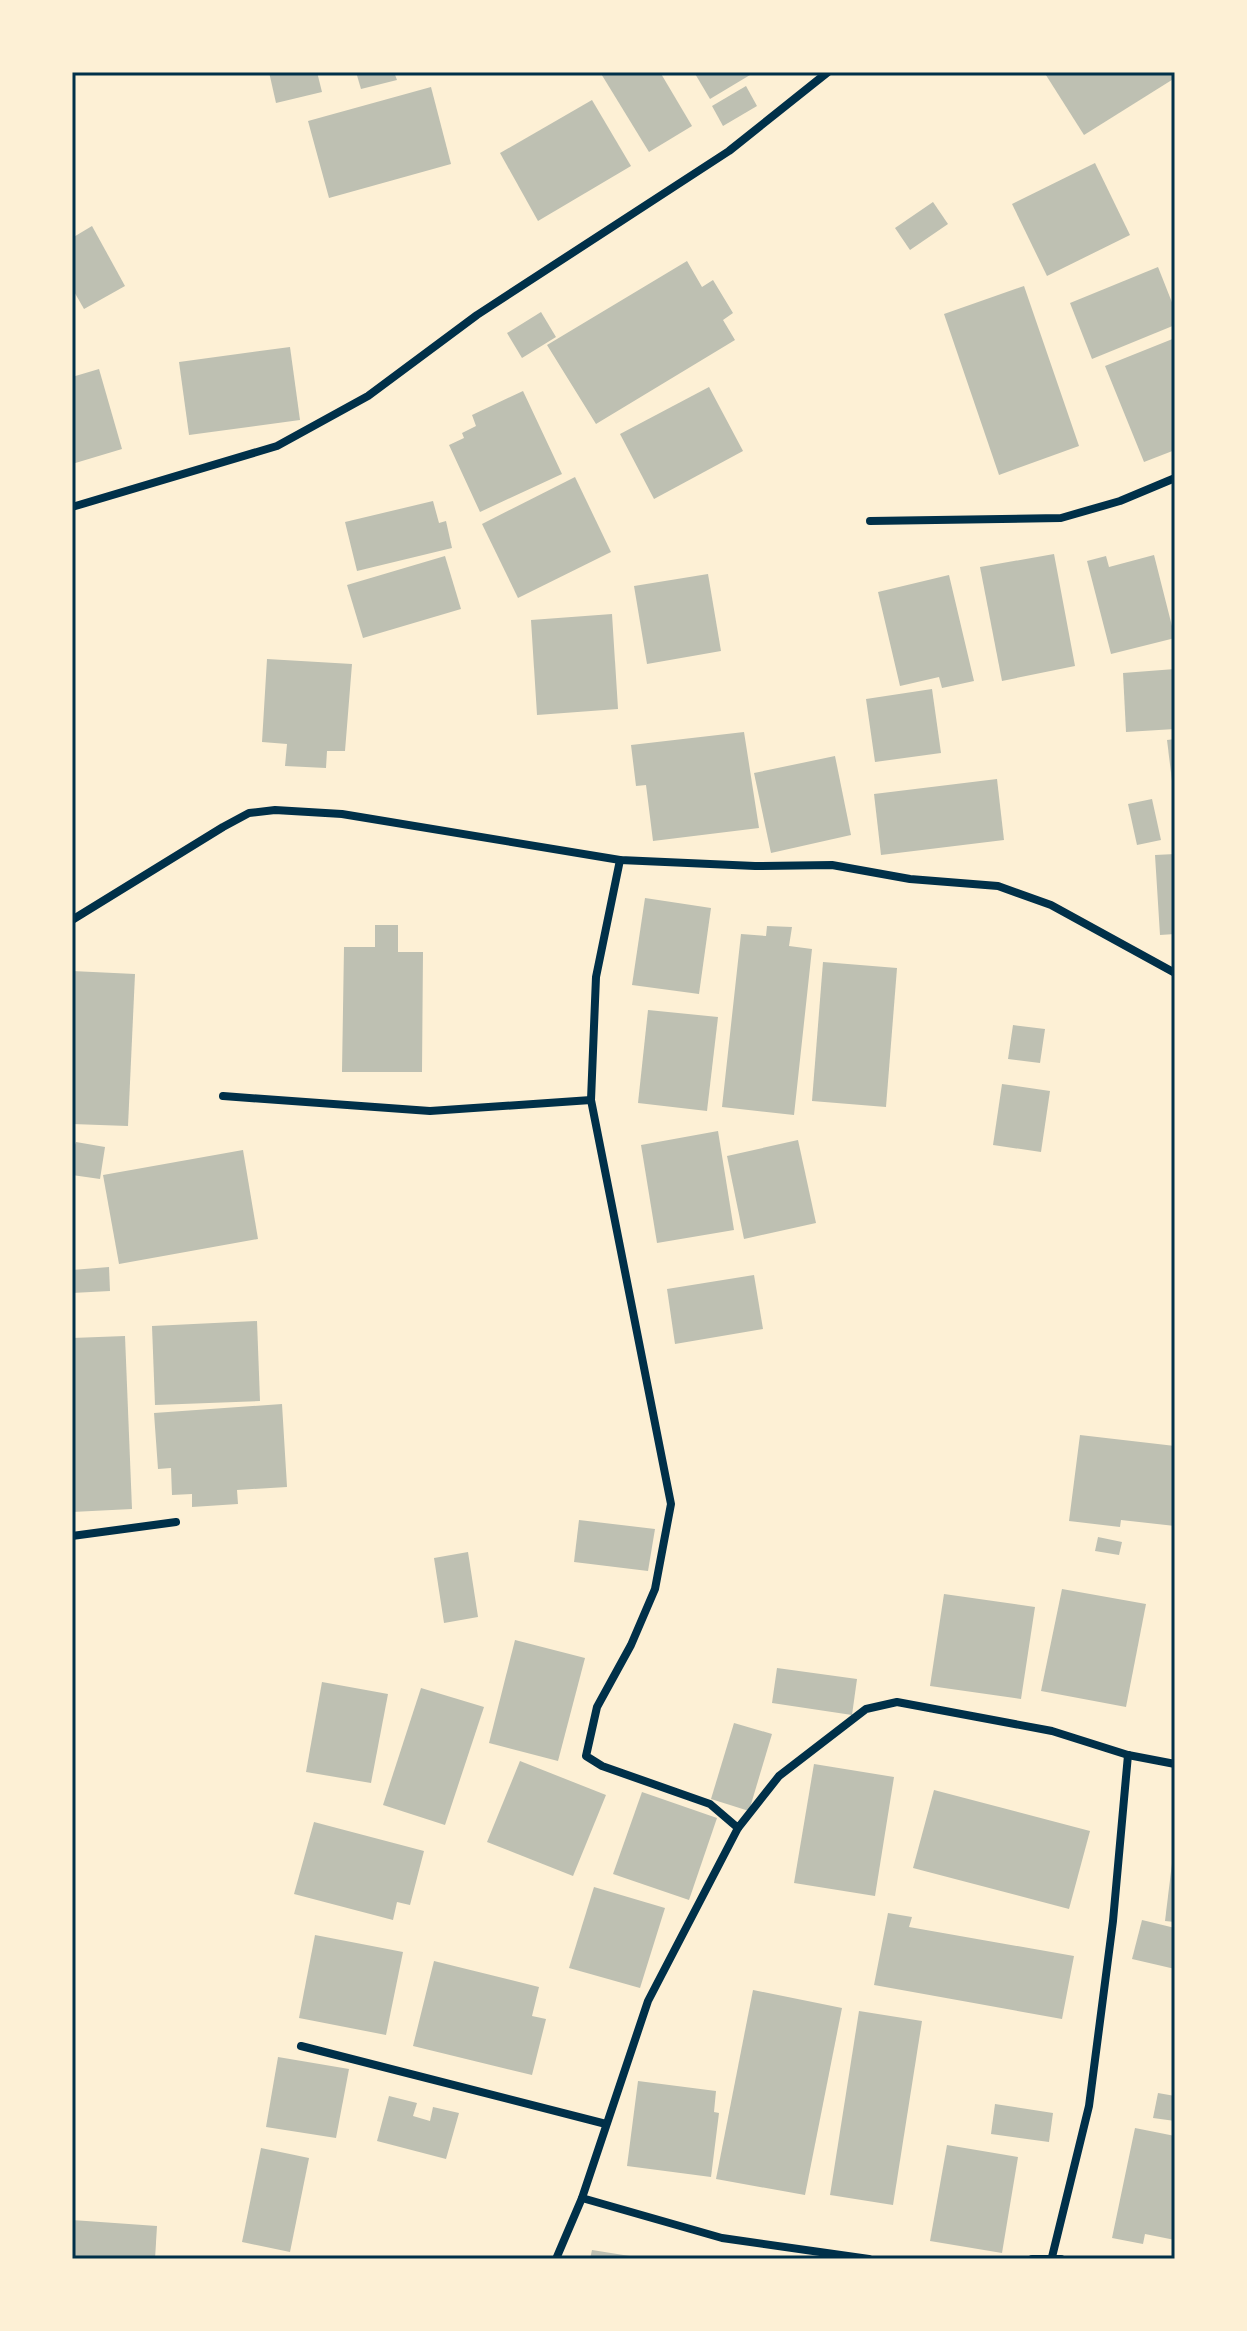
<svg xmlns="http://www.w3.org/2000/svg" width="1247" height="2331" font-family="Jost,sans-serif">
<rect width="100%" height="100%" fill="#fdf0d5"/>
<!-- building -->
<g fill="#bec0b2">
<polygon points="269,72 317,72 322,92 276,103"/>
<polygon points="356,72 394,72 397,80 361,89"/>
<polygon points="600,72 660,72 692,126 649,152"/>
<polygon points="694,72 755,72 710,99"/>
<polygon points="1044,72 1175,72 1175,78 1084,135"/>
<polygon points="746,86 757,106 723,126 712,106"/>
<polygon points="431,87 451,164 329,198 308,121"/>
<polygon points="592,100 631,166 538,221 500,153"/>
<polygon points="1095,163 1130,235 1047,276 1012,204"/>
<polygon points="933,202 948,224 910,250 895,228"/>
<polygon points="92,226 125,286 84,309 72,288 72,238"/>
<polygon points="687,261 702,287 713,280 733,313 723,320 735,340 596,424 547,345"/>
<polygon points="1158,267 1175,310 1175,325 1092,359 1070,303"/>
<polygon points="1024,286 1079,446 999,475 944,314"/>
<polygon points="541,312 556,337 522,358 507,333"/>
<polygon points="1175,338 1175,450 1144,462 1105,366"/>
<polygon points="290,347 300,420 189,435 179,362"/>
<polygon points="99,369 122,449 72,464 72,377"/>
<polygon points="709,387 743,451 654,499 620,434"/>
<polygon points="523,391 562,474 480,512 449,445 464,438 462,433 476,426 472,415"/>
<polygon points="575,477 611,552 518,598 482,524"/>
<polygon points="433,501 439,523 446,521 452,548 357,571 345,522"/>
<polygon points="1054,554 1075,666 1002,681 980,567"/>
<polygon points="1154,555 1175,638 1111,654 1087,561 1106,556 1109,567"/>
<polygon points="445,556 461,609 363,638 347,585"/>
<polygon points="708,574 721,651 647,664 634,586"/>
<polygon points="949,575 974,681 942,688 939,677 900,686 878,592"/>
<polygon points="612,614 618,709 537,715 531,620"/>
<polygon points="267,659 352,664 345,751 327,751 326,768 285,766 287,744 262,742"/>
<polygon points="1175,669 1175,729 1126,732 1123,673"/>
<polygon points="932,689 941,753 875,762 866,699"/>
<polygon points="744,732 759,828 653,841 646,785 636,786 631,745"/>
<polygon points="1175,739 1175,789 1173,789 1167,740"/>
<polygon points="835,756 851,835 771,853 754,773"/>
<polygon points="997,779 1004,840 881,855 874,794"/>
<polygon points="1152,799 1161,840 1137,845 1128,804"/>
<polygon points="1175,854 1175,934 1160,935 1155,855"/>
<polygon points="645,898 711,908 699,994 632,985"/>
<polygon points="375,925 398,925 398,952 423,952 422,1072 342,1072 344,947 375,947"/>
<polygon points="767,926 792,927 789,946 812,949 794,1115 722,1107 741,934 766,936"/>
<polygon points="823,962 897,968 886,1107 812,1101"/>
<polygon points="72,971 135,974 128,1126 72,1124"/>
<polygon points="648,1010 718,1017 707,1111 638,1103"/>
<polygon points="1013,1025 1045,1029 1040,1063 1008,1059"/>
<polygon points="1002,1084 1050,1091 1041,1152 993,1145"/>
<polygon points="718,1131 734,1230 657,1243 641,1145"/>
<polygon points="798,1140 816,1223 744,1239 727,1156"/>
<polygon points="76,1142 105,1147 100,1179 72,1175 72,1153"/>
<polygon points="243,1150 258,1239 119,1264 103,1175"/>
<polygon points="109,1267 110,1291 72,1293 72,1270"/>
<polygon points="754,1275 763,1329 675,1344 667,1289"/>
<polygon points="257,1321 260,1401 155,1405 152,1326"/>
<polygon points="125,1336 132,1509 72,1512 72,1338"/>
<polygon points="282,1404 287,1487 237,1490 238,1504 192,1507 192,1494 172,1495 171,1468 158,1469 154,1413"/>
<polygon points="1080,1435 1175,1446 1175,1526 1121,1520 1120,1527 1069,1521"/>
<polygon points="579,1520 655,1529 648,1571 574,1562"/>
<polygon points="1098,1537 1122,1542 1119,1555 1095,1551"/>
<polygon points="468,1552 478,1617 444,1623 434,1558"/>
<polygon points="1062,1589 1146,1604 1126,1707 1041,1691"/>
<polygon points="944,1594 1035,1607 1021,1699 930,1686"/>
<polygon points="515,1640 585,1658 558,1761 489,1743"/>
<polygon points="777,1668 857,1679 852,1715 772,1703"/>
<polygon points="322,1682 388,1694 371,1783 306,1772"/>
<polygon points="421,1688 484,1707 445,1825 383,1805"/>
<polygon points="734,1723 772,1734 749,1811 711,1799"/>
<polygon points="520,1761 606,1795 573,1876 487,1842"/>
<polygon points="814,1764 894,1777 875,1896 794,1883"/>
<polygon points="934,1790 1090,1831 1069,1909 913,1868"/>
<polygon points="642,1792 717,1818 689,1900 613,1874"/>
<polygon points="314,1822 424,1851 410,1905 397,1902 393,1920 294,1894"/>
<polygon points="1173,1855 1175,1855 1175,1922 1165,1921"/>
<polygon points="594,1887 665,1908 640,1988 569,1968"/>
<polygon points="888,1913 912,1917 909,1927 1074,1956 1062,2019 874,1985"/>
<polygon points="1142,1920 1175,1928 1175,1969 1132,1959"/>
<polygon points="315,1935 403,1952 386,2035 299,2018"/>
<polygon points="434,1961 539,1987 532,2016 546,2019 532,2075 413,2046"/>
<polygon points="753,1990 842,2008 805,2195 716,2179"/>
<polygon points="859,2011 922,2021 893,2205 830,2195"/>
<polygon points="278,2057 349,2069 336,2138 266,2127"/>
<polygon points="638,2081 716,2091 714,2112 719,2113 711,2177 627,2166"/>
<polygon points="1158,2093 1175,2096 1175,2121 1153,2118"/>
<polygon points="389,2096 417,2103 413,2116 430,2121 433,2107 459,2113 446,2159 377,2141"/>
<polygon points="995,2104 1053,2113 1049,2142 991,2134"/>
<polygon points="1135,2128 1175,2136 1175,2240 1145,2234 1143,2244 1112,2238"/>
<polygon points="947,2145 1018,2157 1002,2253 930,2241"/>
<polygon points="261,2148 309,2158 290,2252 242,2242"/>
<polygon points="72,2220 157,2226 155,2259 72,2259"/>
<polygon points="592,2250 636,2257 635,2259 590,2259"/>
</g>
<g fill="none" stroke-linecap="round" stroke-linejoin="round">
<!-- minor -->
<g stroke="#003049" stroke-width="8">
<polyline points="72,507 277,446 368,396 477,315 729,151 828,72"/>
<polyline points="870,521 1061,518 1120,501 1175,478"/>
<polyline points="620,860 596,977 591,1100 671,1504 655,1589 631,1645 597,1707 586,1756 602,1766 710,1804 738,1828 779,1776 866,1709 897,1702 1052,1731 1128,1755 1175,1764"/>
<polyline points="72,920 223,827 249,813 275,810 342,814 620,860 755,866 832,865 910,879 998,886 1051,905 1175,973"/>
<polyline points="223,1096 430,1111 591,1100"/>
<polyline points="72,1536 176,1522"/>
<polyline points="301,2046 606,2124"/>
<polyline points="582,2198 648,2001 738,1828"/>
<polyline points="1052,2257 1089,2106 1113,1921 1128,1755"/>
<polyline points="556,2259 582,2198 722,2238 869,2259"/>
<polyline points="1032,2259 1061,2259"/>
</g>
</g>
<!-- border -->
<rect width="1247" height="2331" fill="none" stroke="#fdf0d5" stroke-width="148"/>
<rect x="74" y="74" width="1099" height="2183" fill="none" stroke="#003049" stroke-width="3"/>
</svg>
